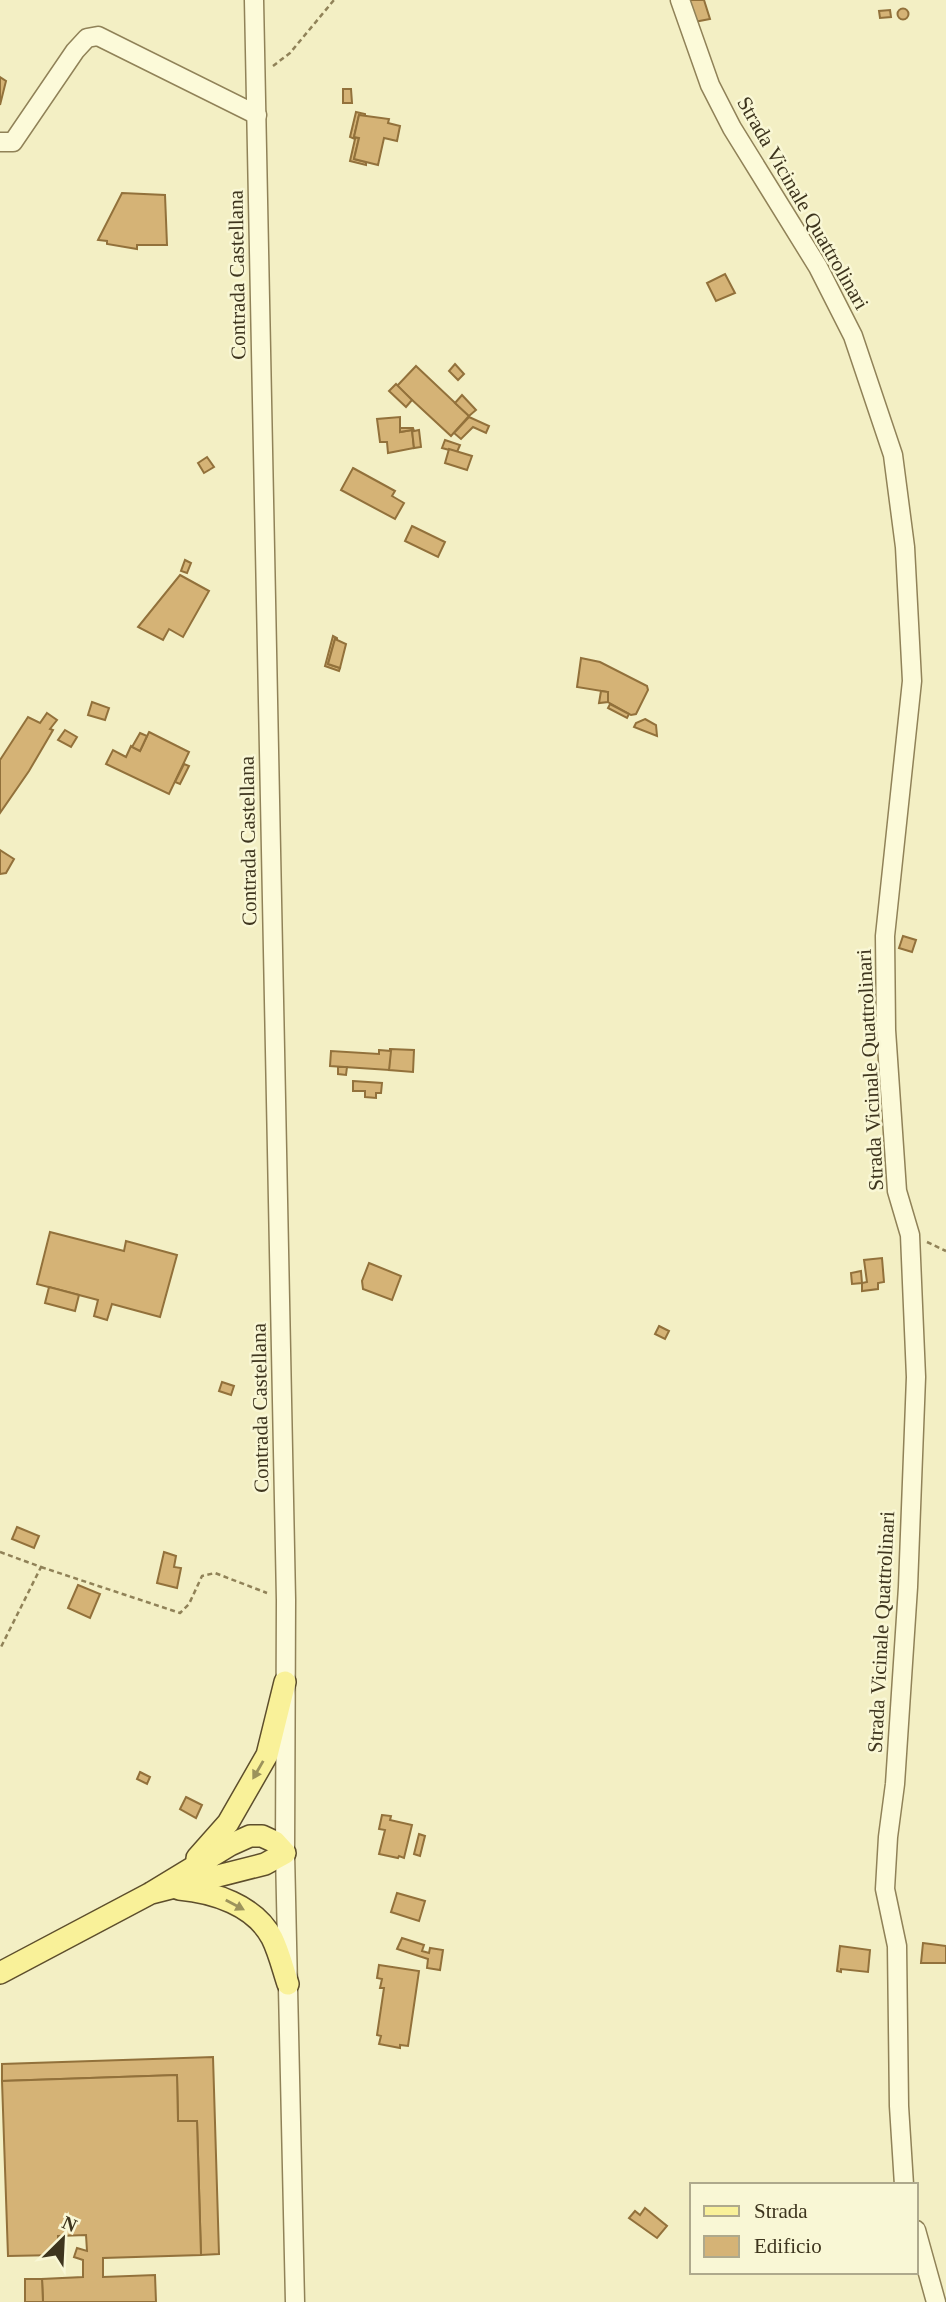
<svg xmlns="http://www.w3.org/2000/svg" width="946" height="2302" font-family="Georgia,serif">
<rect width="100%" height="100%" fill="#f3efc4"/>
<!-- building -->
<g fill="#d5b376" stroke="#92713b" stroke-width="2">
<polygon points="687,0 704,0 710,19 694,22"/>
<circle cx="903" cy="14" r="5.5"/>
<polygon points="890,10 891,17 880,18 879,11"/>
<polygon points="0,77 6,81 0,105"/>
<polygon points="343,89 351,89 352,103 343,103"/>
<polygon points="356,112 365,114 365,117 359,115 354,137 359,138 354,159 366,162 366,165 350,161 355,139 350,137"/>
<polygon points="359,115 389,119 388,123 400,126 397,141 384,138 378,165 354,159 359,138 354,137"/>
<polygon points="122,193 165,195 167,245 137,245 137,249 107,244 107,241 98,240"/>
<polygon points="725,274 735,293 716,301 707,283"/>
<polygon points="455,364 464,374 458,380 449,371"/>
<polygon points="416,366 469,416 451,436 397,386"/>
<polygon points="396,384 412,400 406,407 389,391"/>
<polygon points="462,395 476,410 469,416 455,403"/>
<polygon points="400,417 400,432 412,430 414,448 388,453 387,442 380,442 377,419"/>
<polygon points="469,417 489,426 486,433 473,427 461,439 454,433"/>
<polygon points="400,428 413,428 414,431 419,430 421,447 414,448 412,430 400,432"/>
<polygon points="445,440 460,445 457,452 442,448"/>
<polygon points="449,449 472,456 467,470 445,463"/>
<polygon points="207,457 214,467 204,473 198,463"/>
<polygon points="353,468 395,491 392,496 404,503 395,519 341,490"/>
<polygon points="412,526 445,542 438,557 405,541"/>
<polygon points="185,560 191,563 187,573 181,571"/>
<polygon points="180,575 209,591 183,637 169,629 163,640 138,627"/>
<polygon points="333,636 337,638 337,640 335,639 328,664 340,668 339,671 325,666"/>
<polygon points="335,639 346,644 340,668 328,664"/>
<polygon points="581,658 600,662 647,686 648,690 636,714 631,715 606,701 608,692 577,687"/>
<polygon points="601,691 608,692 608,702 599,703"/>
<polygon points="92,702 109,708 105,720 88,715"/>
<polygon points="610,704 629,714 627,718 608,708"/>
<polygon points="47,713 57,720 50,729 53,730 29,771 0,813 0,760 28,717 40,723"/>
<polygon points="645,719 656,725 657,736 634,727 636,723"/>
<polygon points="65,730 77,737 71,747 58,740"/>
<polygon points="149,732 189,752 169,794 106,764 113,750 126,757 131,746 140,751"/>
<polygon points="140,733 147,736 140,751 132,747"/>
<polygon points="184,764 189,766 180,784 175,782"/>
<polygon points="0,850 14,859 6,873 0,874"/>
<polygon points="903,936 916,940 912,952 899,948"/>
<polygon points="390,1049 414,1050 413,1072 389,1070"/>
<polygon points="379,1050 391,1051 389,1070 330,1066 331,1051 379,1054"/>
<polygon points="338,1067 347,1067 346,1075 338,1074"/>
<polygon points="353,1081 382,1083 381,1093 376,1093 376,1098 365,1097 365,1091 353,1091"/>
<polygon points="50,1232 124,1251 126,1241 177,1255 160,1317 112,1304 107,1320 94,1316 98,1300 37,1284"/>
<polygon points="882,1258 884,1282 878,1283 878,1289 862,1291 862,1283 867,1282 864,1260"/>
<polygon points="369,1263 401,1276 392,1300 363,1289 362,1281"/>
<polygon points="861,1271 862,1283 852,1284 851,1273"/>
<polygon points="49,1287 79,1295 75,1311 45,1303"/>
<polygon points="659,1326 669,1331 665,1339 655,1334"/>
<polygon points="222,1382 234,1386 231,1395 219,1391"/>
<polygon points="17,1527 39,1536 34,1548 12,1539"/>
<polygon points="164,1552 176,1556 174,1567 181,1568 177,1588 157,1583"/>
<polygon points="78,1585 100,1594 90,1618 68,1608"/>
<polygon points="140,1772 150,1777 147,1784 137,1779"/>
<polygon points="186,1797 202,1805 196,1818 180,1809"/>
<polygon points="382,1815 391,1816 390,1820 412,1825 404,1858 399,1856 398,1858 379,1854 385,1830 379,1829"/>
<polygon points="419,1834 425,1836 420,1856 414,1854"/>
<polygon points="397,1893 425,1901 419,1921 391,1912"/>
<polygon points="402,1938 424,1945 422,1951 429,1953 430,1948 443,1950 440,1970 427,1968 428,1959 397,1949"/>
<polygon points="923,1943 946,1946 946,1963 921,1963"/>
<polygon points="840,1946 870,1950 868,1972 841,1969 841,1972 837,1971"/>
<polygon points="379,1965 419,1971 408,2046 400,2045 400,2048 379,2044 381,2036 377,2035 384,1988 380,1988 382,1979 377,1978"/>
<polygon points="213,2057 219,2254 201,2255 197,2121 178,2121 177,2075 2,2081 2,2064"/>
<polygon points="177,2075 178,2121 197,2121 201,2255 103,2258 103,2277 155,2275 156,2302 43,2302 42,2279 83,2277 83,2260 74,2257 77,2248 87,2251 86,2235 58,2236 58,2255 8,2256 2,2081"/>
<polygon points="645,2208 667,2226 657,2238 629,2218 635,2211 640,2215"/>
<polygon points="25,2279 42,2279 43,2302 25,2302"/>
</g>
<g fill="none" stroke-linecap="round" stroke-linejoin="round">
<defs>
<g id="minor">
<polyline points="254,0 286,1600 285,1853 295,2302"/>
<polyline points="680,0 710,85 732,128 818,267 853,336 893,455 905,547 912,681 885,936 886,1030 897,1191 910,1235 916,1377 908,1587 895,1784 888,1837 885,1889 897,1946 899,2106 904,2185"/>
<polyline points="0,142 13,142 75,51 87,38 98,36 257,115"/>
<polyline points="916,2230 936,2302"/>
</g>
<g id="major">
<polyline points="197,1858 228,1823 267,1755 285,1682"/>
<path d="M179,1889c34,3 76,16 93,49 7,14 11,31 16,46"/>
<polyline points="0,1973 151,1893 230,1845 250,1836 262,1836 275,1842 285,1853 265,1864 151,1893"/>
</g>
</defs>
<!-- minor casing -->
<use href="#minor" stroke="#908258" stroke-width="21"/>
<!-- major casing -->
<use href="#major" stroke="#5d4e2c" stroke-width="24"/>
<!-- path -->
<g stroke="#908258" stroke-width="2.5" stroke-dasharray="5 3.5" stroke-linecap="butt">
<polyline points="273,66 290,53 334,0"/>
<polyline points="927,1242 946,1251"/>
<polyline points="0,1552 41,1567 0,1649"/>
<polyline points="41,1567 180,1613 189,1604 202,1576 215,1573 267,1593"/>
</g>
<!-- minor -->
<use href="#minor" stroke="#fcfad9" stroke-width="18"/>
<!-- major -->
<use href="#major" stroke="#f9f199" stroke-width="21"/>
</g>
<!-- one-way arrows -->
<defs><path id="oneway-solid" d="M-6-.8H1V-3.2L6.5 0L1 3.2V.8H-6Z" transform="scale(1.75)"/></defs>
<g fill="#9c935c">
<use href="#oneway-solid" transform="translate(258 1770) rotate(120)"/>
<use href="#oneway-solid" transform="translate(235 1905) rotate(28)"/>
</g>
<g text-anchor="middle" stroke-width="5" stroke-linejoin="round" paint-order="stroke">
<!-- street labels -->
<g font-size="21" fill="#3e351e" stroke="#f9f7d5">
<text transform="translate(803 203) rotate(60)" y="7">Strada Vicinale Quattrolinari</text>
<text transform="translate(237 275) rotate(-91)" y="7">Contrada Castellana</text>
<text transform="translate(248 841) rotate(-91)" y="7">Contrada Castellana</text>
<text transform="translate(870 1070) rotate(-93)" y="7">Strada Vicinale Quattrolinari</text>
<text transform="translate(260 1408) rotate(-91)" y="7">Contrada Castellana</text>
<text transform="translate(881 1632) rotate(-87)" y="7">Strada Vicinale Quattrolinari</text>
</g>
</g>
<!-- legend -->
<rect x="690" y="2183" width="228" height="91" fill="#f9f7d5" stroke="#aea98c" stroke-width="2"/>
<rect x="704" y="2206" width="35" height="10" fill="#f9f199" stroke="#aea98c" stroke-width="2"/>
<text x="754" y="2218" font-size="21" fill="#3e351e">Strada</text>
<rect x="704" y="2236" width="35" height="21" fill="#d5b376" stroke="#aea98c" stroke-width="2"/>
<text x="754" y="2253" font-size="21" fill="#3e351e">Edificio</text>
<!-- north arrow -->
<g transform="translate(63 2239) rotate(24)" stroke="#f9f7d5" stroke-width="5" paint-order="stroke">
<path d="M0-5L12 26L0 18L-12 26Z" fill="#3e351e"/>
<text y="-10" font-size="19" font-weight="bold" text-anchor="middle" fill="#3e351e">N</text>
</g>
</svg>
